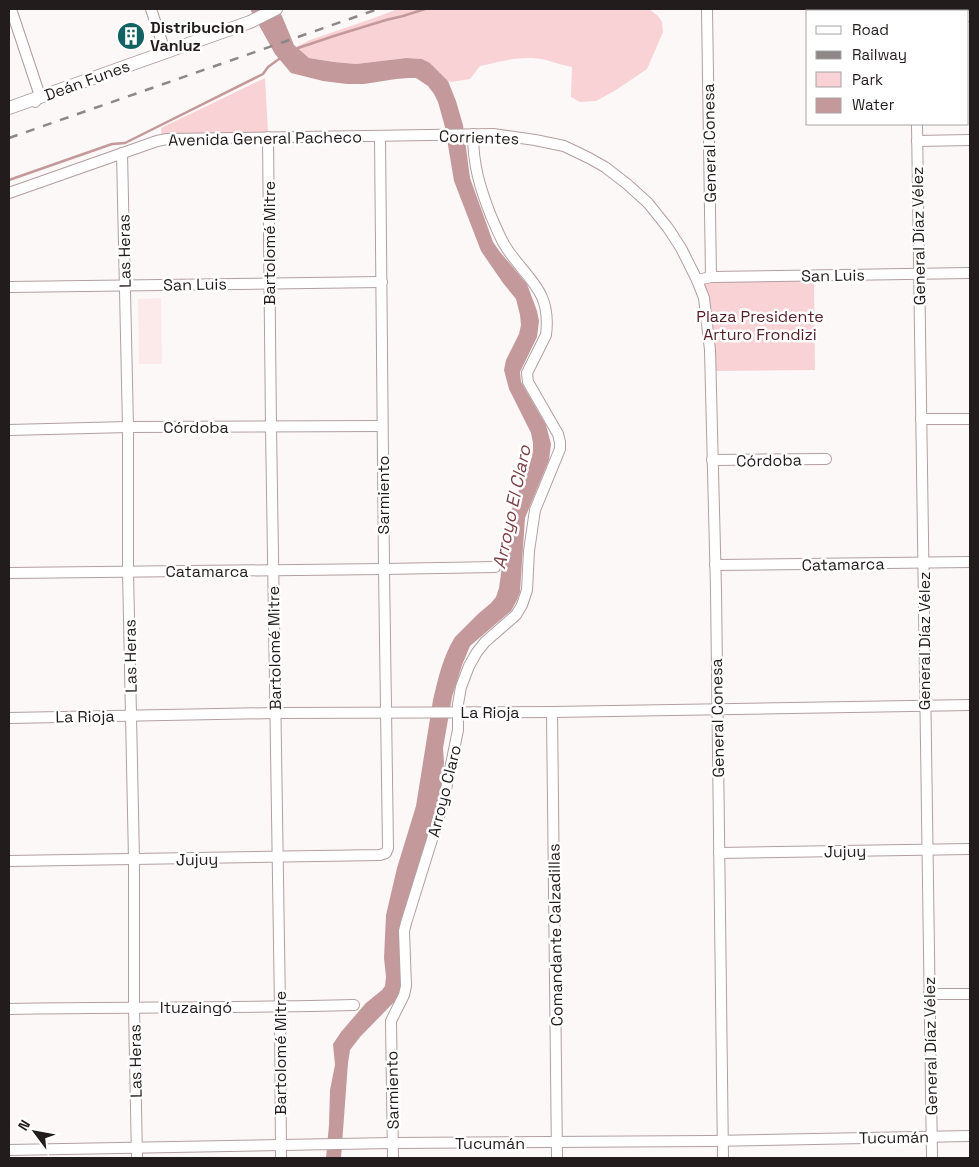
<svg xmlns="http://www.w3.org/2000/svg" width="979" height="1167" font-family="'Space Grotesk',sans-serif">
<rect width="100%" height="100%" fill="#fcf8f8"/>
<!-- built -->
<polygon fill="#fceaeb" points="161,298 162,364 139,364 138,299"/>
<!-- green -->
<g fill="#f8d2d4">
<path d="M398,9h251l9,7 4,6 1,10 -16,37 -31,21 -20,11 -16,1 -9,-5 1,-30c-9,-2 -17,-4 -26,-7 -22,-5 -45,1 -66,6l-10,13 -19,3 -3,-1 -18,-18 -8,-4 -16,-1 -50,6 -22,-2 -25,-4 -13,-11 14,-7 64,-22z"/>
<polygon points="265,78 268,133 162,136 161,128"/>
<polygon points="814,279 815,370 715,371 705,287 705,283 708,280"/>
</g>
<!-- water -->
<path fill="#c4999b" d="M250,9h27l5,7 12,29 15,13 25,4 22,2 50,-6 16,1 8,4 18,18 8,20 7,24 7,53 23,64 7,10 27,32 10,27 2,10 -2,16 -17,35 1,10 25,43 5,19 -2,16 -24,58 -5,74 -3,8 -6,11 -41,35 -8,19 -10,32 -9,51 1,15 -4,33 -40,128 2,65 -2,7 -40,41 -10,13 -2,13 -7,95h-15l3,-33 1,-35 5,-25 -2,-21 8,-12 25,-29 16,-13 3,-4 1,-9 -2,-19 2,-43 11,-47 19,-62 17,-106c5,-21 10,-44 22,-63l23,-23 13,-11 5,-6 3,-9 10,-72 23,-59 1,-8v-6l-2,-10 -22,-44 -5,-19 2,-10 13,-26 2,-9 -1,-10 -4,-16 -13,-16 -22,-32 -27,-70 -9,-54 -7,-25 -4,-8 -6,-8 -12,-8h-7l-13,1 -32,5h-17l-24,-3 -32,-8 -16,-19z"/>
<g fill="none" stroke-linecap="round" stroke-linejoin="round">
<!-- stream -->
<g stroke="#c4999b" stroke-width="2.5">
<polyline points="298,48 337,35 386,20 403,16 425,9"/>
<polyline points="9,180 112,144 125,143 263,74 268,67 279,59"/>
</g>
<defs>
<g id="minor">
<polyline points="11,9 40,96 35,102"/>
<polyline points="151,9 165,51"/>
<polyline points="707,9 711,277"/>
<polyline points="916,9 916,11"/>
<polyline points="968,16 970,16"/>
<polyline points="917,124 932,1158"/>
<polyline points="268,137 271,427 280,1007 281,1158"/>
<polyline points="917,141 970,140"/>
<polyline points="122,153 128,427 128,571 134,860 134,1007 137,1158"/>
<polyline points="9,193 157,141 167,139 493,134 535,140 564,146 589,158 605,167 627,184 648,203 668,228 681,248 697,280 704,298 710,350 716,590 723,1158"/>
<polyline points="697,280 711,277 970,273"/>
<polyline points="9,287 382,282"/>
<polyline points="921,419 970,419"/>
<polyline points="9,430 128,427 382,426"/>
<polyline points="712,460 826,459"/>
<polyline points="715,565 970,562"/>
<polyline points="9,573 384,569 495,567"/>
<polyline points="552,712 557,1158"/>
<polyline points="9,718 275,713 552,712 970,705"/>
<polyline points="719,853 970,849"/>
<polyline points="9,861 380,855 386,853 388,848 384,569 380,136"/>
<polyline points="929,994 970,994"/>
<path d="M9,1009c115,-2 230,-1 345,-4"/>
<polyline points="9,1150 392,1143 711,1141 970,1136"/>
<path d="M393,1158l-2,-137 13,-26 2,-9 -2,-55 2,-8 37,-119 15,-74v-26l3,-17 8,-21 8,-14 8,-10 31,-27 6,-10 5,-15 2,-39 6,-41 25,-61v-7l-2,-8 -30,-52 -1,-9 19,-38c6,-47 -21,-56 -42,-91 -5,-9 -9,-19 -13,-28 -11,-28 -18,-51 -18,-82"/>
</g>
<polyline id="major" points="9,108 250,22 276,9"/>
</defs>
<!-- minor casing -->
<use href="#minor" stroke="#b29fa0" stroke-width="12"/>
<!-- major casing -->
<use href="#major" stroke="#b29fa0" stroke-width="14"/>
<!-- minor -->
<use href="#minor" stroke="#fff" stroke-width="10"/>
<!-- major -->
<use href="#major" stroke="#fff" stroke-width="12"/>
<!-- rail -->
<polyline stroke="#8d8787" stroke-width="2.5" stroke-dasharray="9 9" stroke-linecap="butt" points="9,138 378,9"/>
</g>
<!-- icons -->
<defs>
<symbol id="building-disc" viewBox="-11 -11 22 22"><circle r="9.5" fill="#116262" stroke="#fff"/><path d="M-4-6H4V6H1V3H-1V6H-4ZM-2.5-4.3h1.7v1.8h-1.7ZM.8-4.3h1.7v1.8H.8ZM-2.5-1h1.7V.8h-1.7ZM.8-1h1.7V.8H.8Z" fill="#fff"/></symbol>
</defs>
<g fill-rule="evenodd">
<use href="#building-disc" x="115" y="20" width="32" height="32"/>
</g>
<g text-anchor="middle" stroke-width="5" stroke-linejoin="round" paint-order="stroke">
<!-- poi labels -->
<g font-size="16" font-weight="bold" fill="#231c1c" stroke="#fff" text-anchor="start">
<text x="150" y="33">Distribucion<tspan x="150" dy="18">Vanluz</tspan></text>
</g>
<!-- street labels -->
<g font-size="16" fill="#231c1c" stroke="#fff">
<text transform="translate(87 80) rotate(-20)" y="6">Deán Funes</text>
<text transform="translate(479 137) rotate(2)" y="6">Corrientes</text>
<text transform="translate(265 138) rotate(-1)" y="6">Avenida General Pacheco</text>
<text transform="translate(709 143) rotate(-91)" y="6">General Conesa</text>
<text transform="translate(918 236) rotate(-91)" y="6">General Díaz Vélez</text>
<text transform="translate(269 243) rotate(-90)" y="6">Bartolomé Mitre</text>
<text transform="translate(124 251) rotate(-91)" y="6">Las Heras</text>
<text transform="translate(833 275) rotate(-1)" y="6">San Luis</text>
<text transform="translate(195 284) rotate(-1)" y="6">San Luis</text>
<text x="196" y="433">Córdoba</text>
<text transform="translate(769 460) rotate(-1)" y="6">Córdoba</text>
<text transform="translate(383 495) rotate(-90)" y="6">Sarmiento</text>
<text transform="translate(843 564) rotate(-1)" y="6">Catamarca</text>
<text x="207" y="577">Catamarca</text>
<text transform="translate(924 641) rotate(-90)" y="6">General Díaz Vélez</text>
<text transform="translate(274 648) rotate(-91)" y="6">Bartolomé Mitre</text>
<text transform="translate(130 656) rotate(-91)" y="6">Las Heras</text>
<text x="490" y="718">La Rioja</text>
<text transform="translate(85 716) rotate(-1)" y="6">La Rioja</text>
<text transform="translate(717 718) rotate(-91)" y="6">General Conesa</text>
<text transform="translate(444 791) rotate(-76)" y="6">Arroyo Claro</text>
<text transform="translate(845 851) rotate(-1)" y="6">Jujuy</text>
<text transform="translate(197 859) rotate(-1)" y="6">Jujuy</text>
<text transform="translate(555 935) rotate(-91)" y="6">Comandante Calzadillas</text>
<text x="196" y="1013">Ituzaingó</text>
<text transform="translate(930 1046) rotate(-91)" y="6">General Díaz Vélez</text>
<text transform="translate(280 1053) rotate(-90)" y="6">Bartolomé Mitre</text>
<text transform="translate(135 1061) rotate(-91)" y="6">Las Heras</text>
<text transform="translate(392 1090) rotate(-91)" y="6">Sarmiento</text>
<text transform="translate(894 1137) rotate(-1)" y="6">Tucumán</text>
<text x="490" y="1149">Tucumán</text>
</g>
<!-- park labels -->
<g font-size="16" fill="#541d25" stroke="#fff">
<text x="760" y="322">Plaza Presidente<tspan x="760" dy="18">Arturo Frondizi</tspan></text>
</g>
<!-- water labels -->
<g font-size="18" font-style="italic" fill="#7b4045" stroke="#fff">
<text transform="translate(512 507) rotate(-78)" y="6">Arroyo El Claro</text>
</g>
</g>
<!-- border -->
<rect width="979" height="1167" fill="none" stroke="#231c1c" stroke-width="20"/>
<!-- legend -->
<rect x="806" y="10" width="162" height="115" fill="#ffffff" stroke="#a7a4a4"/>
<rect x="816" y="26" width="25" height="8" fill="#ffffff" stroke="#a7a4a4"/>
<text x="852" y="35" font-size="15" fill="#231c1c">Road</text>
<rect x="816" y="51" width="25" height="8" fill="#8d8787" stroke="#a7a4a4"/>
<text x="852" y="60" font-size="15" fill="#231c1c">Railway</text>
<rect x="816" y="72" width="25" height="15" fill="#f8d2d4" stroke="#a7a4a4"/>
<text x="852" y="85" font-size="15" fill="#231c1c">Park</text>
<rect x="816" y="98" width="25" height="15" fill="#c4999b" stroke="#a7a4a4"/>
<text x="852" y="110" font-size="15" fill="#231c1c">Water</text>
<!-- north arrow -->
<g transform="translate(35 1132) rotate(302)" stroke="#ffffff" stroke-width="4" paint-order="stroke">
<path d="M0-4L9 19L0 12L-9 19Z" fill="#231c1c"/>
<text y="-8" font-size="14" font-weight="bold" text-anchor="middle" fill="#231c1c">N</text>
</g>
</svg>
